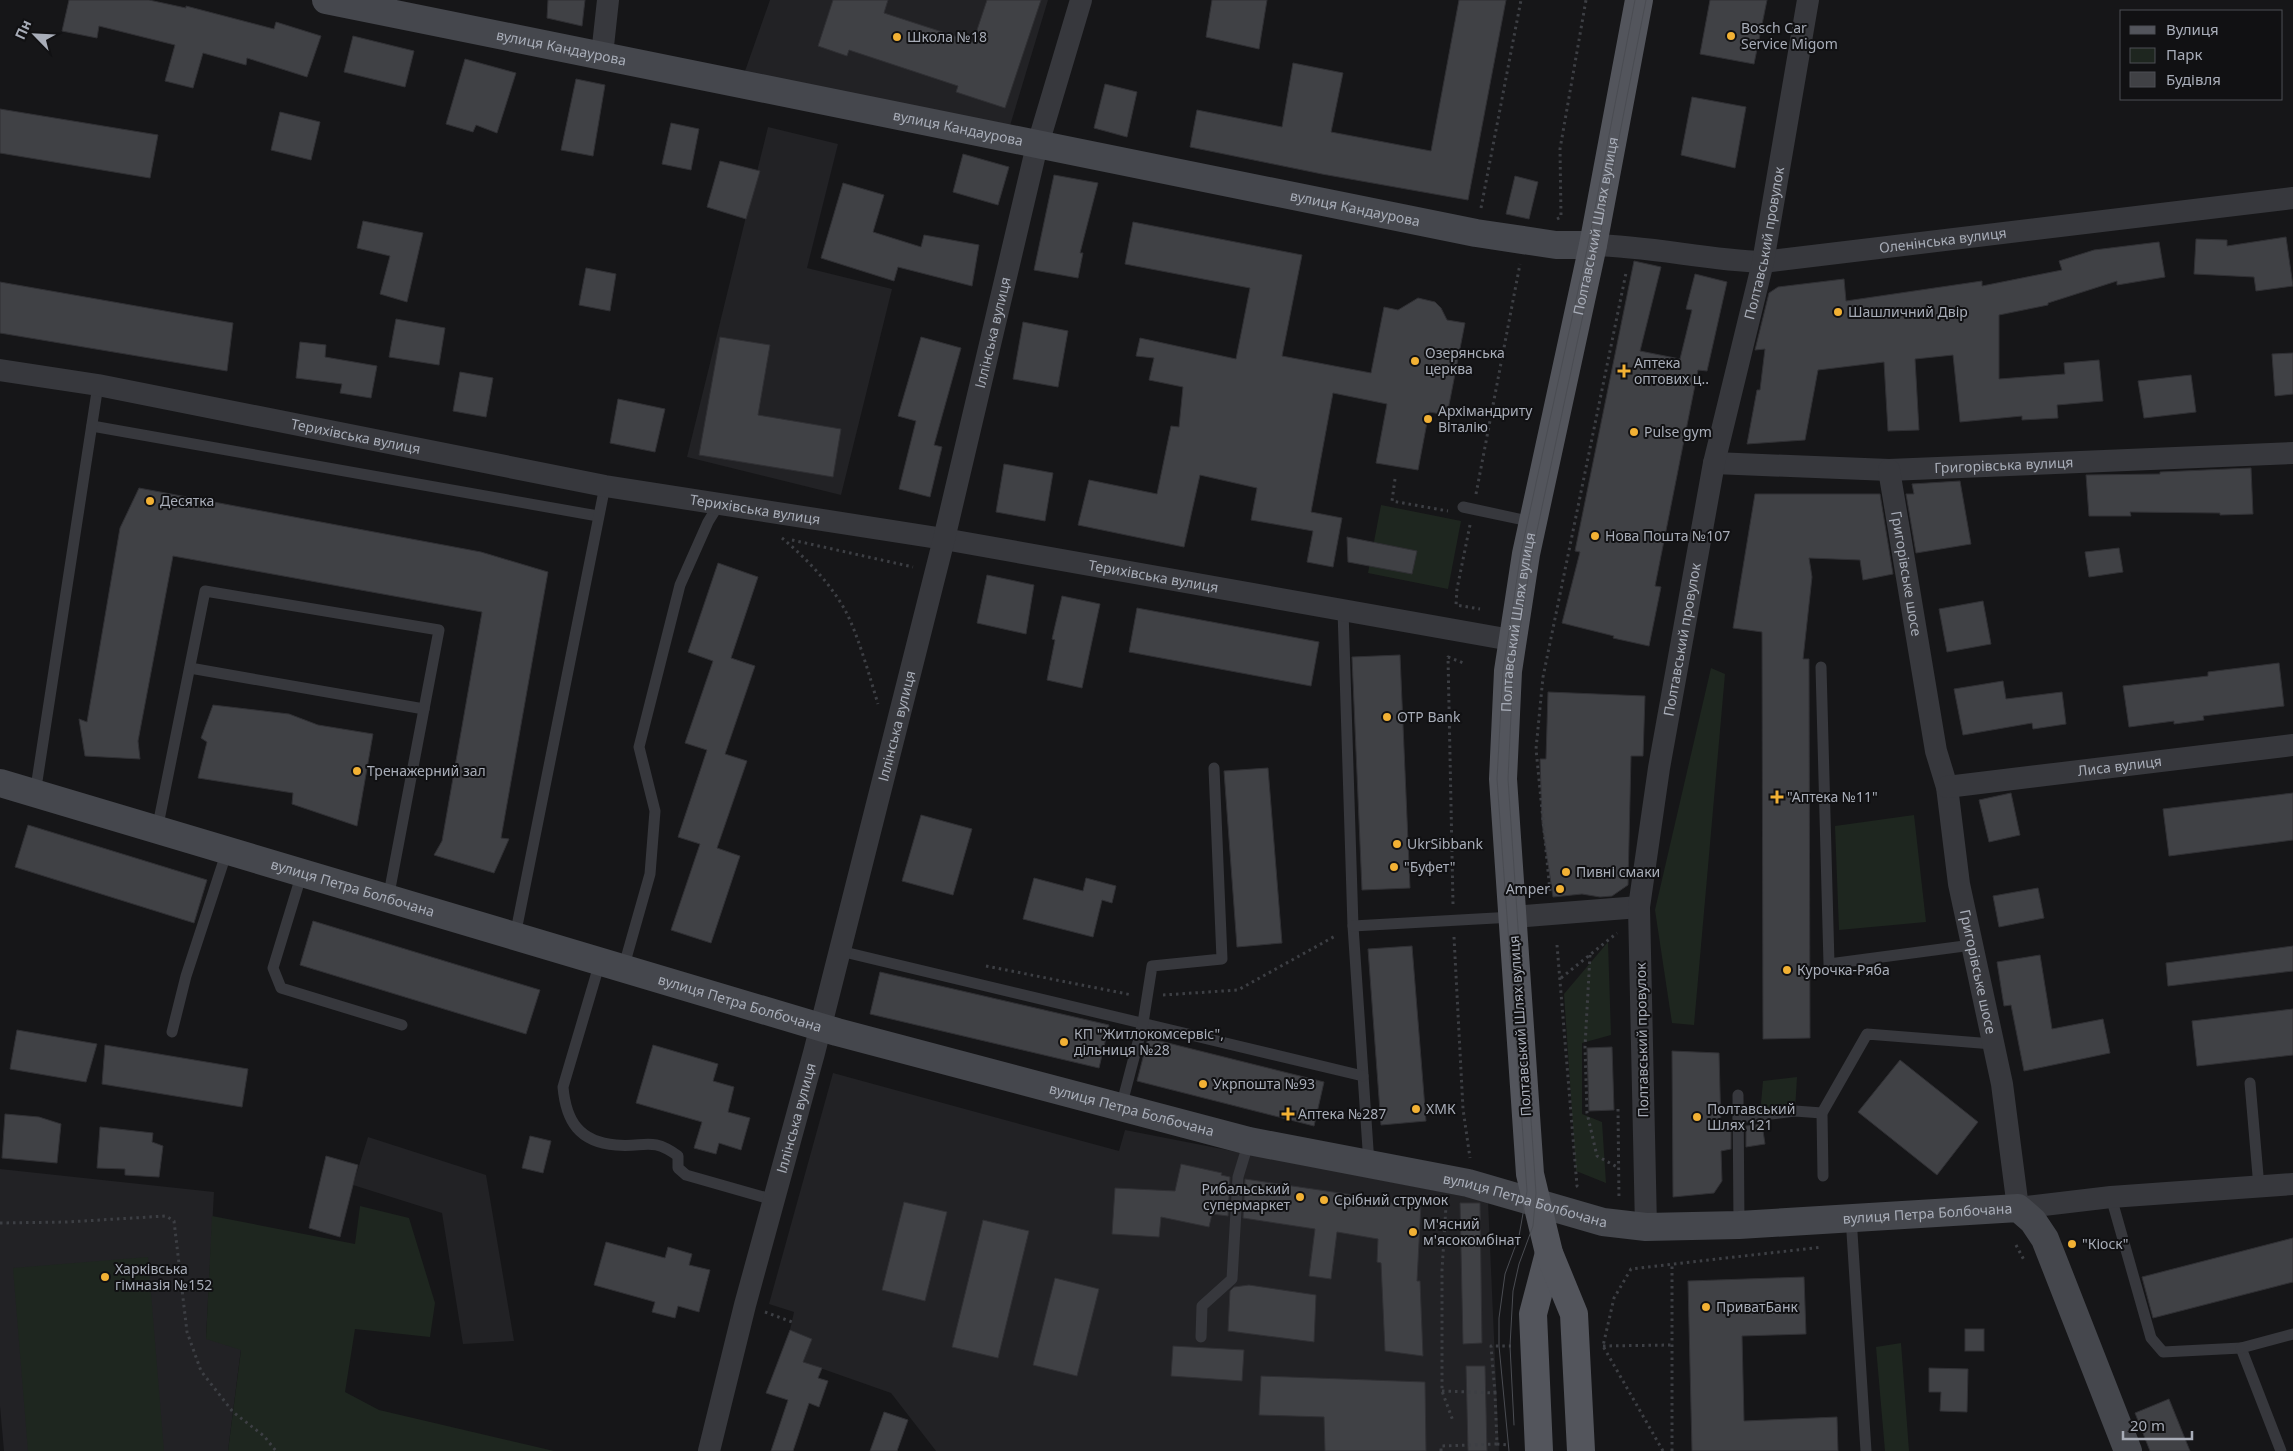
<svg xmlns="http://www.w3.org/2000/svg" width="2293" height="1451" font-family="'Noto Sans',sans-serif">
<rect width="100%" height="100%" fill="#161618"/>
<!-- built -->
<g fill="#222225">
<polygon points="770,0 1048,0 1009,129 744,74"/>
<polygon points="768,127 838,144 807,268 892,289 841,495 687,457"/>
<polygon points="833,1073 1119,1151 1125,1130 1488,1201 1499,1451 936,1451 891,1393 803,1362 812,1339 790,1330 794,1312 769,1304"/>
<polygon points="368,1137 486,1175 514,1341 463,1344 442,1213 353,1185"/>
<polygon points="0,1169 214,1192 206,1338 241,1349 228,1451 4,1451 0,1406"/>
</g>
<!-- green -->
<g fill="#1e261f">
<polygon points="1381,505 1461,521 1448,589 1368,573"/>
<polygon points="1711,668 1725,674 1694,1025 1672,1023 1655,910"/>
<polygon points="1914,815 1926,922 1839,930 1835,826"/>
<polygon points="1608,942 1611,1035 1582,1043 1582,1114 1602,1122 1606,1183 1576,1171 1564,994"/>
<polygon points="1797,1077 1795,1111 1760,1115 1763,1081"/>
<polygon points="360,1206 409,1218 435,1303 430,1337 355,1329 345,1392 379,1410 554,1451 228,1451 241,1350 206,1339 212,1216 355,1244"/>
<polygon points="148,1257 164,1451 28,1451 13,1268"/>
<polygon points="1901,1343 1909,1451 1885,1451 1876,1347"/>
</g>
<!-- building -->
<g fill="#404145" stroke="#303034">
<polygon points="69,0 149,0 186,8 186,6 274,29 276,22 321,36 307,77 247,58 246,65 203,53 193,88 165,81 175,45 99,26 97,38 62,31"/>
<polygon points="548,0 585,0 582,26 547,18"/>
<polygon points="833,0 888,0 884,13 973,42 987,0 1041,0 1005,108 956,92 958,86 849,50 847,56 818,46"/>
<polygon points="1212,0 1267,0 1259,49 1206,37"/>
<polygon points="1459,0 1506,0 1468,200 1322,174 1190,147 1197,110 1282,127 1293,63 1343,73 1331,132 1431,151"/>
<polygon points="1710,0 1767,0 1754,64 1700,54"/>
<polygon points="353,36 414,51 405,87 344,72"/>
<polygon points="465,59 516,73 497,133 476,125 473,132 446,124"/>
<polygon points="576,79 605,85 593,156 561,150"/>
<polygon points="1105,84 1137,92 1127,137 1094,128"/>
<polygon points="1692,97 1746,107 1735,168 1681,155"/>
<polygon points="0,109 158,135 150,178 0,153"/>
<polygon points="280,112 320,122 311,160 271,150"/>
<polygon points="671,123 699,129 691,170 662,164"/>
<polygon points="963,154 1009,167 998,205 953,192"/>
<polygon points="720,161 760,171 746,219 707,207"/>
<polygon points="1054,175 1098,183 1080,253 1083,253 1078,278 1034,270"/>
<polygon points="1515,176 1538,182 1529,219 1506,214"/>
<polygon points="843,183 884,195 873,232 921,247 924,235 979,245 972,286 898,267 894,281 821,258"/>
<polygon points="363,221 423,233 407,302 380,294 390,256 357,248"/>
<polygon points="1133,222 1302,255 1282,356 1371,373 1384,307 1398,310 1418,298 1435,302 1441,308 1447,320 1465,323 1447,415 1429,412 1418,470 1376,463 1387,404 1333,393 1311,512 1342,518 1333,567 1307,562 1313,531 1251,520 1257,488 1200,475 1184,547 1078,525 1089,480 1157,494 1171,426 1179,427 1183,387 1149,380 1154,358 1136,356 1140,338 1236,359 1250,288 1125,264"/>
<polygon points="2286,237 2293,286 2256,291 2254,277 2194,274 2196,239 2227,240 2227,246"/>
<polygon points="2159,242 2165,277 2117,285 2117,281 2048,303 2048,305 1999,315 1999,379 2065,374 2064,363 2099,360 2103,401 2057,405 2058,418 2022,420 2022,416 1960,422 1953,355 1915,359 1919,430 1888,431 1884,362 1818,370 1805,440 1747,444 1757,390 1760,390 1765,349 1755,350 1769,293 1778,287 1844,279 1846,301 1982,281 1982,286 2062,270 2059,261 2094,250"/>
<polygon points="1634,261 1661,267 1640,351 1680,359 1692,310 1686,309 1695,274 1727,282 1707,371 1698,370 1655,586 1661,587 1649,646 1613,638 1614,636 1562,623 1580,552 1575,551"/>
<polygon points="586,268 616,274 610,311 579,305"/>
<polygon points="0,282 233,323 227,371 0,333"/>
<polygon points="396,319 445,328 439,365 389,357"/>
<polygon points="1023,322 1068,331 1058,387 1013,379"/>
<polygon points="720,337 770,345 758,415 841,429 833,477 699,455"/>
<polygon points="921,337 961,348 934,445 942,447 930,497 899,489 916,421 898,416"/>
<polygon points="300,342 326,345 325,357 377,366 371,398 340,393 342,384 296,378"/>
<polygon points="2293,353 2293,394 2275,396 2272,354"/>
<polygon points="460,372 493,378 486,417 453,411"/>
<polygon points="2191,375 2196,412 2144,418 2138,381"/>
<polygon points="618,399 665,409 655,452 610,443"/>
<polygon points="1004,464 1053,473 1045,521 996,512"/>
<polygon points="2251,468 2253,514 2220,515 2220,513 2130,512 2131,516 2089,516 2086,475 2160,474 2160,472"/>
<polygon points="1960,481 1971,544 1916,553 1906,494 1914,494 1912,484"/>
<polygon points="139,488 481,552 548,572 501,838 509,839 494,873 434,855 442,841 482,612 173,556 138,741 140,759 85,756 79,719 87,722 120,528"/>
<polygon points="1755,494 1880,494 1893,574 1863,580 1860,560 1809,558 1812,577 1803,659 1809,659 1810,1038 1763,1039 1762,632 1733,628"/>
<polygon points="1347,537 1417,551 1412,574 1348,562"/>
<polygon points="2119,548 2123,572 2089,577 2085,552"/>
<polygon points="718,563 758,577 731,658 755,666 725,754 747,761 717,848 740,856 711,943 671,930 700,844 678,837 707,750 685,743 713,661 688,652"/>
<polygon points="987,575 1034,585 1026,634 977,623"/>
<polygon points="1062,596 1100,604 1082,688 1047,680 1055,640 1052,639"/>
<polygon points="1983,601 1991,644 1947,652 1939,609"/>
<polygon points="1137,608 1319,642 1311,686 1129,652"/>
<polygon points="1400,655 1410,888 1362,890 1352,657"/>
<polygon points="2279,663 2284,706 2203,716 2204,720 2174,724 2174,721 2129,727 2123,686 2208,676 2208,672"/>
<polygon points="2003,681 2006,699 2062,692 2066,724 2033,729 2032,723 1963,735 1954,689"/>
<polygon points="1548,692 1645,696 1643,756 1631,756 1628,885 1612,896 1600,897 1582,894 1553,897 1542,823 1540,759 1546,759"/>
<polygon points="213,705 289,714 318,725 373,734 357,826 292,804 293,793 198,778 207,742 201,738"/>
<polygon points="1268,768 1282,943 1237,947 1224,771"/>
<polygon points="2011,793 2020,835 1989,842 1979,800"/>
<polygon points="2293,793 2293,840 2169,856 2163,809"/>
<polygon points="921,815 972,829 953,895 902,881"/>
<polygon points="28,825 207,880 194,923 15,867"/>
<polygon points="1034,878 1083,891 1086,878 1116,886 1112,903 1102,900 1093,937 1023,919"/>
<polygon points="2038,888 2044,918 1999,927 1993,896"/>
<polygon points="313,921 540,990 526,1034 300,965"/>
<polygon points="1412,946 1426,1121 1381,1125 1368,949"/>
<polygon points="2293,946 2293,971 2168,986 2166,963"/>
<polygon points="2040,955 2052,1029 2103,1019 2110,1053 2024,1071 2011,1005 2004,1006 1997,962"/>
<polygon points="880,972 1109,1025 1099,1068 870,1014"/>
<polygon points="2293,1009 2293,1055 2197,1066 2192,1021"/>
<polygon points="17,1030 97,1044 86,1082 10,1069"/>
<polygon points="1148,1038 1324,1082 1314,1126 1137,1081"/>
<polygon points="105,1045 248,1069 242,1107 102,1084"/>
<polygon points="653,1045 718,1064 713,1081 734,1087 728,1112 750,1118 741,1150 719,1143 716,1154 694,1148 702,1122 636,1103"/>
<polygon points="1612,1047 1614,1110 1589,1111 1587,1048"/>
<polygon points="1672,1051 1719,1053 1721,1129 1731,1128 1731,1149 1721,1151 1722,1181 1714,1193 1673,1197"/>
<polygon points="1900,1060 1978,1122 1937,1175 1858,1112"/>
<polygon points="5,1114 39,1117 61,1124 57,1163 2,1158"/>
<polygon points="1762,1124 1765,1144 1746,1147 1746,1126"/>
<polygon points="100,1127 153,1133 152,1142 163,1146 159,1177 125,1175 125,1169 97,1168"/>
<polygon points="530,1136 551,1141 543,1173 522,1168"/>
<polygon points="326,1156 358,1165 340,1237 309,1228"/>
<polygon points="1181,1164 1222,1173 1221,1175 1230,1177 1228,1216 1212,1214 1209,1227 1161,1217 1159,1237 1112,1234 1115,1188 1175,1191"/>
<polygon points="1245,1179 1374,1198 1374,1202 1421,1204 1417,1281 1420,1281 1423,1356 1385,1351 1381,1263 1377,1262 1378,1239 1337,1232 1331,1279 1309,1276 1315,1229 1243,1218"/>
<polygon points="904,1202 947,1212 925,1301 882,1290"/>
<polygon points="1460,1203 1480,1203 1482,1343 1463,1344"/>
<polygon points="983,1220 1029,1231 998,1358 952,1347"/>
<polygon points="2293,1238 2293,1282 2153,1318 2142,1277"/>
<polygon points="606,1242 665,1258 668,1247 692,1254 689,1265 710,1270 699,1312 678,1306 675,1318 652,1312 655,1302 594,1285"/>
<polygon points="1804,1277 1806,1334 1742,1336 1744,1421 1837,1417 1838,1451 1692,1451 1688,1281"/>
<polygon points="1055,1278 1099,1289 1077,1376 1033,1365"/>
<polygon points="1249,1285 1316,1295 1314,1342 1228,1331 1230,1291 1234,1287"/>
<rect x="1965" y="1329" width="19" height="22"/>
<polygon points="790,1330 812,1339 803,1362 822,1368 818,1378 828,1381 819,1407 809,1403 793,1451 771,1451 788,1400 766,1393"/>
<polygon points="1173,1346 1244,1350 1242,1381 1171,1376"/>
<polygon points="1466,1366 1485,1366 1487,1451 1468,1451"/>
<polygon points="1929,1368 1968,1369 1967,1412 1940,1411 1941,1392 1929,1392"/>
<polygon points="1261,1376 1425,1382 1426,1451 1325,1451 1324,1417 1259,1415"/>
<polygon points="2169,1399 2190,1451 2150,1451 2135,1413"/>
<polygon points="884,1412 908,1420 897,1451 870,1451"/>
</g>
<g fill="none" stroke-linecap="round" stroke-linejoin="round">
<!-- path -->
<g stroke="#3d3f44" stroke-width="3" stroke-dasharray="2.5 4" stroke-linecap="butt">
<polyline points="1481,208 1521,0"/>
<polyline points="1557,219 1561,217 1560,149 1586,0"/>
<polyline points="1395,479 1392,501 1448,511"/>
<polyline points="1476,494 1520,264"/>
<polyline points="1470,525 1457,589 1456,605 1480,609"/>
<path d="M782,538c24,20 48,45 63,72 13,24 25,68 33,94"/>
<polyline points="792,540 913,567"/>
<polyline points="1550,891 1536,749 1543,677 1626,273"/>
<polyline points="1453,904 1448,657 1466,664"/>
<polyline points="1454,937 1463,1109 1470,1158"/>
<polyline points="1557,945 1577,1186 1580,1189"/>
<polyline points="1590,955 1585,1046 1587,1113 1597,1156 1619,1168"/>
<polyline points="986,966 1132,995"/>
<polyline points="1561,978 1617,933"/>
<polyline points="1163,995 1238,990 1337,935"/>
<polyline points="1618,1109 1619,1200"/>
<polyline points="1448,1205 1446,1206 1442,1270 1442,1391 1453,1421"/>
<polyline points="0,1223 67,1222 166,1216 174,1221 187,1332 201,1371 233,1412 264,1436 276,1451"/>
<polyline points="2016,1245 2024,1260"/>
<polyline points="765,1312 792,1322"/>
<polyline points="1603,1346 1671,1345"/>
<polyline points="1442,1391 1495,1393 1497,1444 1509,1445"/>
<polyline points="1495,1393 1491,1346 1511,1346"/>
<polyline points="1441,1451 1441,1446 1497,1444"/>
<polyline points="1663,1451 1603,1346 1614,1298 1631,1269 1822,1247"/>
<polyline points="1672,1451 1672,1263"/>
</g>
<!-- lane -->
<g stroke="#37383d" stroke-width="11">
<polyline points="92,426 598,516"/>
<polyline points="1463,507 1533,522"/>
<polyline points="1343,610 1353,926 1369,1164"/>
<polyline points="1821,667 1829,964 1972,945"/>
<polyline points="190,668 424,709"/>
<polyline points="35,794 98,385"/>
<polyline points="157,830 205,591 439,630 388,899"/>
<polyline points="302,873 273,968 281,988 402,1025"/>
<polyline points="1353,926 1513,917"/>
<polyline points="515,936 605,486"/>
<polyline points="840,951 1363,1076"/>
<path d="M600,962l-37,125c3,34 16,55 53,58 28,3 35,-9 62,11v12l8,7 88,25"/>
<polyline points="623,969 650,874 655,811 639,747 680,585 708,522 719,504"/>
<polyline points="172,1032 186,976 227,851"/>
<polyline points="2250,1083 2259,1187"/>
<polyline points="1738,1095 1739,1225"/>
<polyline points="1121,1107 1143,1023 1152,966 1222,959 1214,768"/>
<polyline points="1738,1118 1795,1111 1822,1113"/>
<polyline points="1823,1176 1822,1113 1867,1034 1993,1044"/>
<polyline points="2111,1197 2151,1338 2163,1352 2241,1348 2281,1451"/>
<polyline points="1851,1217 1866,1451"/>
<polyline points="1201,1337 1202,1306 1232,1279 1238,1177 1249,1141"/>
<polyline points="2241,1348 2293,1334"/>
</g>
<!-- street -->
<g stroke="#37383d" stroke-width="22">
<polyline points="602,55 608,0"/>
<path id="s1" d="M1593,245c57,1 113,15 170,17l530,-64"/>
<path id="s2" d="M0,370l98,15 507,101 339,53 567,101"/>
<path id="s3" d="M1714,463l175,7 404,-17"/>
<path id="s4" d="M1889,470l47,281 11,36 12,97 43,200 16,124 93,-11 182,-13"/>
<path id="s5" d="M1947,787l346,-42"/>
<polyline points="1513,917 1639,907"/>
<path id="s6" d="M1646,1227l-7,-320 20,-139 55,-305 49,-201 45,-262"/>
<path id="s7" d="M709,1451l36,-146 69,-252 130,-514 91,-385 46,-154"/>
</g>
<!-- secondary -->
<g stroke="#45474d" stroke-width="28">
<path id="s8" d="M326,0l1150,233 80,12h37"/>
<path id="s9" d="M0,783l837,249 412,109 219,42 135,39 43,5 93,-2 279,-17 15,13 12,18 83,212"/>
</g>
<!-- primary -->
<g stroke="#53555c" stroke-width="28">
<polyline points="1539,1451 1533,1314 1549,1253"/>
<path id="s10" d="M1581,1451l-7,-137 -25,-61 -19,-79 -27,-395 5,-108 18,-117 67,-309 46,-245"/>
</g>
<!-- tram -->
<g stroke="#4a4c52" stroke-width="1">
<polyline points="1514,1425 1510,1346 1513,1291 1519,1264 1533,1226 1536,1193 1508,779 1513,672 1532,554 1598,245 1646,0"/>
<polyline points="1509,1451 1499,1346 1499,1318 1505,1274 1519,1236 1527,1191 1497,779 1503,670 1521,552 1588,245 1635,0"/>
</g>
</g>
<!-- markers -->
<g fill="#f2b134" stroke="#111113" stroke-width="2">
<circle cx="1731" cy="36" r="5"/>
<circle cx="897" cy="37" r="5"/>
<circle cx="1838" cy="312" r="5"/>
<circle cx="1415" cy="361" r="5"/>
<path d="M1621.5 363.5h5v5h5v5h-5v5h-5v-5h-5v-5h5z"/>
<circle cx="1428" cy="419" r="5"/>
<circle cx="1634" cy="432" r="5"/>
<circle cx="150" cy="501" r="5"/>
<circle cx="1595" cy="536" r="5"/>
<circle cx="1387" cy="717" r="5"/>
<circle cx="357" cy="771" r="5"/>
<path d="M1774.5 789.5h5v5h5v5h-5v5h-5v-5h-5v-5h5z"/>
<circle cx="1397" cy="844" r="5"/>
<circle cx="1394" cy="867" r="5"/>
<circle cx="1566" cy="872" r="5"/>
<circle cx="1560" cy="889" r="5"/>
<circle cx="1787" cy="970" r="5"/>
<circle cx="1064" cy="1042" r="5"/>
<circle cx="1203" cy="1084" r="5"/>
<circle cx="1416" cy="1109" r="5"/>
<path d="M1285.5 1106.5h5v5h5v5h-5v5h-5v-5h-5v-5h5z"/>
<circle cx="1697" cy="1117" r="5"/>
<circle cx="1300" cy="1197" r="5"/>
<circle cx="1324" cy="1200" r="5"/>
<circle cx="1413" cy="1232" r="5"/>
<circle cx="2072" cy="1244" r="5"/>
<circle cx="105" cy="1277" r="5"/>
<circle cx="1706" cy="1307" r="5"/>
</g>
<g text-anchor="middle" stroke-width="4" stroke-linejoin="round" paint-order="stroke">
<!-- poi labels -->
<g font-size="14" fill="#a8adb8" stroke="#111113" text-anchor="start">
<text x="1741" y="33">Bosch Car<tspan x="1741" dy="16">Service Migom</tspan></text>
<text x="907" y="42">Школа №18</text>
<text x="1848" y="317">Шашличний Двір</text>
<text x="1425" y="358">Озерянська<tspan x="1425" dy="16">церква</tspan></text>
<text x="1634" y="368">Аптека<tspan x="1634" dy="16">оптових ц‥</tspan></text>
<text x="1438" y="416">Архімандриту<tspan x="1438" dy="16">Віталію</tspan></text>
<text x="1644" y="437">Pulse gym</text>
<text x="160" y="506">Десятка</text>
<text x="1605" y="541">Нова Пошта №107</text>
<text x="1397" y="722">OTP Bank</text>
<text x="367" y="776">Тренажерний зал</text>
<text x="1787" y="802">"Аптека №11"</text>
<text x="1407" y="849">UkrSibbank</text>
<text x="1404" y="872">"Буфет"</text>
<text x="1576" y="877">Пивні смаки</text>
<text x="1550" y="894" text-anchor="end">Amper</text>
<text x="1797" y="975">Курочка-Ряба</text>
<text x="1074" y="1039">КП "Житлокомсервіс",<tspan x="1074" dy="16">дільниця №28</tspan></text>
<text x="1213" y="1089">Укрпошта №93</text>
<text x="1426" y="1114">ХМК</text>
<text x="1707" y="1114">Полтавський<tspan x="1707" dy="16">Шлях 121</tspan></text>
<text x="1298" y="1119">Аптека №287</text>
<text x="1290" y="1194" text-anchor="end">Рибальський<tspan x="1290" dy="16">супермаркет</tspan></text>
<text x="1334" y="1205">Срібний струмок</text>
<text x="1423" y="1229">М'ясний<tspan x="1423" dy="16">м'ясокомбінат</tspan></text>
<text x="2082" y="1249">"Кіоск"</text>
<text x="115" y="1274">Харківська<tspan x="115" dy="16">гімназія №152</tspan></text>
<text x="1716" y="1312">ПриватБанк</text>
</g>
<!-- street labels -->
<g font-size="14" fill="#a8adb8" stroke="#111113">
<text dy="5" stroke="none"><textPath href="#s8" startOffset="240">вулиця Кандаурова</textPath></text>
<text dy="5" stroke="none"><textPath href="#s8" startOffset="645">вулиця Кандаурова</textPath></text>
<text dy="5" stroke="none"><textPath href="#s8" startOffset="1050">вулиця Кандаурова</textPath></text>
<text dy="5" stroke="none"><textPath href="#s10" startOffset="1242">Полтавський Шлях вулиця</textPath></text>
<text dy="5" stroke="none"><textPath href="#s1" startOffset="352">Оленінська вулиця</textPath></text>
<text dy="5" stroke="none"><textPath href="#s6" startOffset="996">Полтавський провулок</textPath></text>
<text dy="5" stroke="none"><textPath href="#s7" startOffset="1154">Іллінська вулиця</textPath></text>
<text dy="5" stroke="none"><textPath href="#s2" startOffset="362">Терихівська вулиця</textPath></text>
<text dy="5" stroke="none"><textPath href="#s3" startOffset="290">Григорівська вулиця</textPath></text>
<text dy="5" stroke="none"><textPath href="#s2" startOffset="768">Терихівська вулиця</textPath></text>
<text dy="5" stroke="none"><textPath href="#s4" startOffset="105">Григорівське шосе</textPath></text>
<text dy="5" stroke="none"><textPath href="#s2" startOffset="1172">Терихівська вулиця</textPath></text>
<text dy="5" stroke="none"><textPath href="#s10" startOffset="838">Полтавський Шлях вулиця</textPath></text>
<text dy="5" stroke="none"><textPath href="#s6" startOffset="591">Полтавський провулок</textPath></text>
<text dy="5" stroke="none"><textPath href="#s7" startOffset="749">Іллінська вулиця</textPath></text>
<text dy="5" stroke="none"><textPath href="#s5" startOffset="174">Лиса вулиця</textPath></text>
<text dy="5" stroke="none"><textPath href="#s9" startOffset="368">вулиця Петра Болбочана</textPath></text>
<text dy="5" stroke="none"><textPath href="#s4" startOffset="510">Григорівське шосе</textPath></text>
<text dy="5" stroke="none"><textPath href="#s9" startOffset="772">вулиця Петра Болбочана</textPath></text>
<text transform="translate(1520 1026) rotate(-94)" y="5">Полтавський Шлях вулиця</text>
<text transform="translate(1642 1040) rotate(-91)" y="5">Полтавський провулок</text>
<text dy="5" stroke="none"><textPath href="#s9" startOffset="1178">вулиця Петра Болбочана</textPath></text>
<text dy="5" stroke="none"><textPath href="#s7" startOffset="344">Іллінська вулиця</textPath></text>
<text dy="5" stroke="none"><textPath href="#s9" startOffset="1582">вулиця Петра Болбочана</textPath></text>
<text dy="5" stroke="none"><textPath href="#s9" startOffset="1988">вулиця Петра Болбочана</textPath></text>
</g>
</g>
<!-- legend -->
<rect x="2120" y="10" width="162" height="90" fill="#111113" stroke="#4d4f55"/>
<rect x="2130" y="26" width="25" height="8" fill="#53555c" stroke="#4d4f55"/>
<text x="2166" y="35" font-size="15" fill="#a8adb8">Вулиця</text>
<rect x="2130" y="48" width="25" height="15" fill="#1e261f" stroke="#4d4f55"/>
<text x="2166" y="60" font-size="15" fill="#a8adb8">Парк</text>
<rect x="2130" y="72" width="25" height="15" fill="#404145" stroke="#4d4f55"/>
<text x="2166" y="85" font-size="15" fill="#a8adb8">Будівля</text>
<!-- north arrow -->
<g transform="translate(35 35) rotate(294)" stroke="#111113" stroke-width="4" paint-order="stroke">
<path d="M0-4L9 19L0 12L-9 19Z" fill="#a8adb8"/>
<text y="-8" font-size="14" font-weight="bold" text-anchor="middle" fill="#a8adb8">Пн</text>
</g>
<!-- scale -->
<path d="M2123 1431v8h69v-8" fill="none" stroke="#a8adb8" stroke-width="2.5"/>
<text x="2130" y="1431" font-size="15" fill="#a8adb8" stroke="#111113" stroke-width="4" paint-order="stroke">20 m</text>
</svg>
